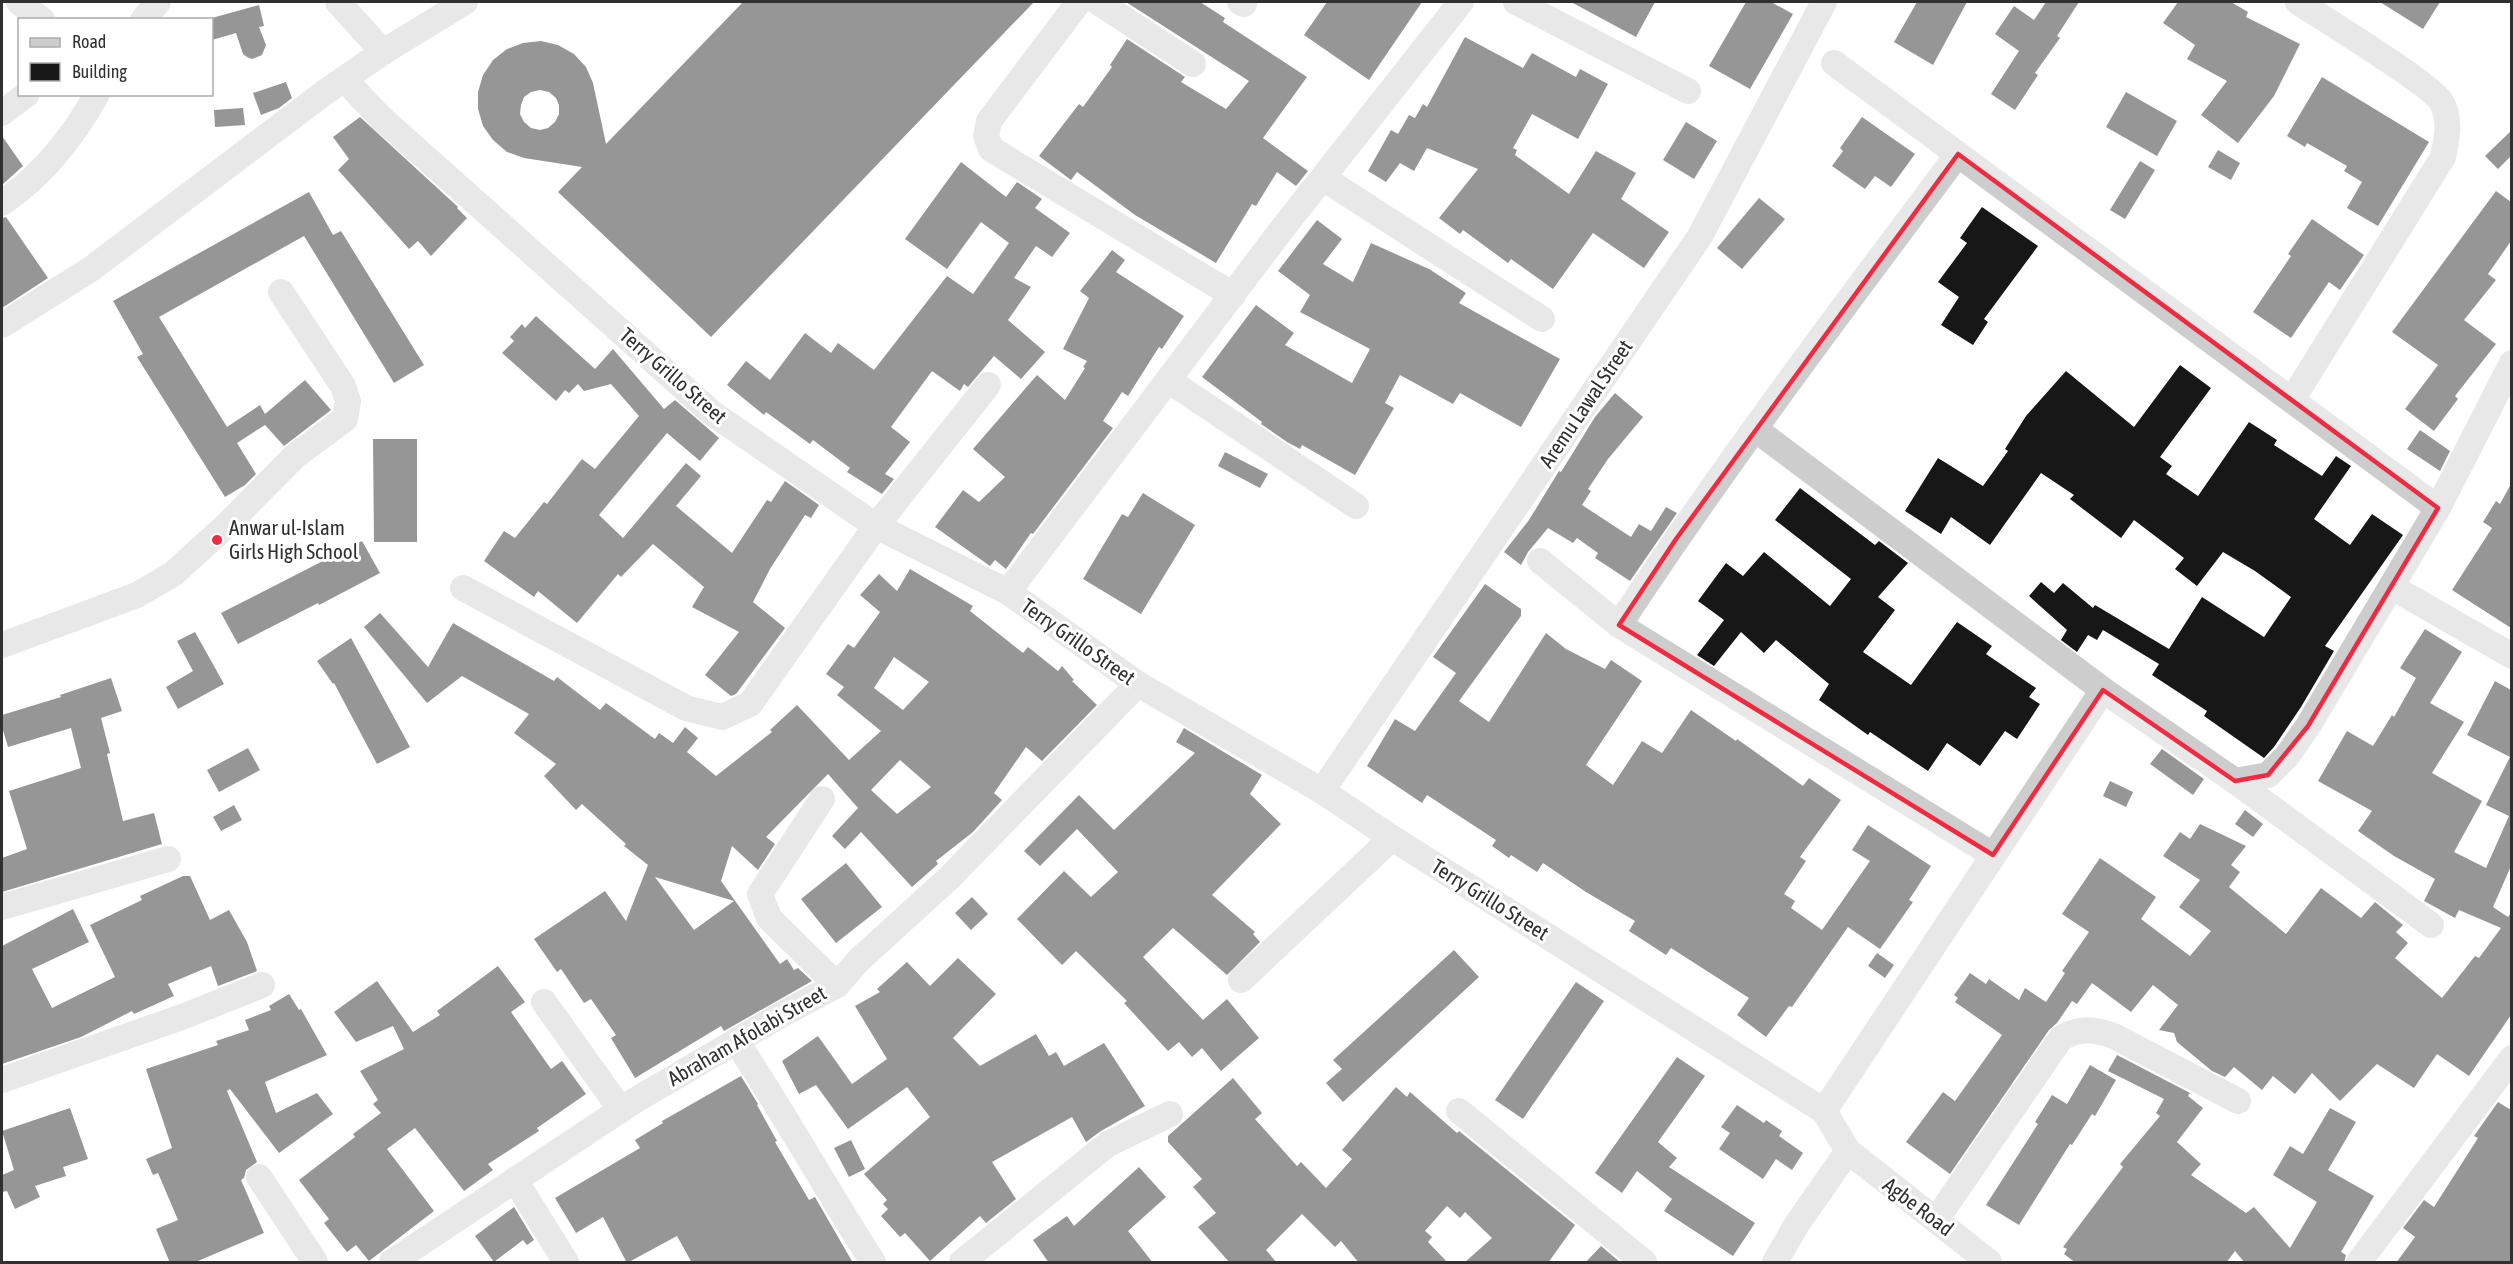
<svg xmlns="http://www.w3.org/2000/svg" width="2513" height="1264" font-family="'Asap Condensed',sans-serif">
<rect width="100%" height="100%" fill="#fff"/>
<!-- building -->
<g fill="#171717" fill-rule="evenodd">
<path d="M743,2h291l-323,335 -153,-145 24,-25 -58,-9 -17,-6 -14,-12 -10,-14 -5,-17v-17l5,-17 10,-15 14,-11 16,-6 18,-2 17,4 16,9 12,13 7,16 13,61zM540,90l9,2 7,6 3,7v9l-4,8 -7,6 -8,2 -9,-2 -7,-6 -4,-8 1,-9 3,-8 7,-5z"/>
<polygon points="1126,2 1200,2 1225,18 1223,22 1307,77 1263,138 1308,171 1296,186 1277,172 1256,206 1252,204 1216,263 1135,215 1077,172 1071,180 1039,156 1079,104 1083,107 1112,67 1110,65 1127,39 1185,77 1181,82 1226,109 1249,81"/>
<polygon points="1327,2 1422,2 1369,80 1304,35"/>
<polygon points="1571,2 1655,2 1636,37"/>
<polygon points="1746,2 1771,2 1793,14 1750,89 1709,66"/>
<polygon points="1917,2 1967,2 1933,65 1894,42"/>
<polygon points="2046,2 2079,2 2057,36 2060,38 2035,73 2038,75 2015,110 1991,94 2019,51 1995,34 2014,6 2034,20"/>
<polygon points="2178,2 2231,2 2248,12 2246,17 2300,44 2274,96 2238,143 2201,115 2227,81 2187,59 2195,45 2163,23"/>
<polygon points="2380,2 2440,2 2423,29"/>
<polygon points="259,5 264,26 259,27 266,45 262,55 252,59 247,57 243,54 236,33 212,40 212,18"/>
<polygon points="1465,37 1523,68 1532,53 1576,77 1580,69 1608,84 1578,139 1532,114 1513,148 1517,150 1515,155 1569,194 1596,151 1636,173 1621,199 1669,232 1644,268 1593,233 1553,289 1511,259 1508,263 1463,230 1460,234 1439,218 1478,169 1427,148 1414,171 1400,163 1386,182 1368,171 1391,130 1398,134 1409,115 1415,118 1423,104 1427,107"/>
<polygon points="2322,77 2429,142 2378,226 2347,208 2362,182 2344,171 2347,166 2307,143 2305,147 2287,136"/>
<polygon points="286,82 292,98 279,108 261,115 253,93"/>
<polygon points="2126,92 2177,121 2157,156 2106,127"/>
<polygon points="243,108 245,125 215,127 214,110"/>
<polygon points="360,117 458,207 457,208 467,218 431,256 418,241 409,249 338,170 349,159 333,137"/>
<polygon points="1862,117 1915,154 1891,187 1875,176 1865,189 1832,166 1843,151 1840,148"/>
<polygon points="1686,122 1717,141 1694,179 1663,160"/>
<polygon points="2511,131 2511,156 2498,169 2485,156"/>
<polygon points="2,136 23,166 2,185"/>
<polygon points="2218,150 2240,163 2231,180 2208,167"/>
<polygon points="2140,161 2155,170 2125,219 2110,210"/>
<polygon points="961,162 1006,197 1017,182 1032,192 1042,199 1035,208 1070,233 1052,257 1036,246 1014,278 1031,287 1008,320 1045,352 1021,379 994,356 968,387 964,384 960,391 932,371 891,427 910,442 885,474 894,479 882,494 847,472 850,468 813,440 810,444 766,412 764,415 727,385 746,361 770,380 805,333 831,353 838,343 874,370 947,276 973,294 1009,243 981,222 947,269 905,239"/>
<polygon points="2496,191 2511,202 2511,241 2488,274 2496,280 2464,320 2496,344 2455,396 2458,399 2434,431 2405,409 2438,365 2392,332"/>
<polygon points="309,192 333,235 341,231 424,365 394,383 304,236 159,317 227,427 260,405 265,414 305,380 331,410 284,446 265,425 237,443 256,474 245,485 225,497 137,357 143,354 113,301"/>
<polygon points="1759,198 1785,219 1742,269 1717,248"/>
<polygon points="1982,207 2038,246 1984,319 1988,322 1973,345 1941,325 1959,297 1938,282 1967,243 1960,238"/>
<polygon points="6,217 48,278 2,308 2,218"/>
<polygon points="2312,219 2364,255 2340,290 2329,282 2291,338 2253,312 2291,256 2288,254"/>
<polygon points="1317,220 1342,239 1323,264 1353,282 1371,243 1429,269 1466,293 1459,303 1560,359 1521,427 1460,393 1453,404 1400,375 1385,403 1394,408 1355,475 1302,445 1300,449 1287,442 1261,424 1262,422 1202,377 1256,305 1294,333 1285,345 1352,383 1370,349 1300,312 1310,295 1278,271"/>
<polygon points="1112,250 1125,260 1116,272 1184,316 1162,349 1159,347 1128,396 1122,392 1103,421 1113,428 1033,534 1031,533 1006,569 995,560 990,566 935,527 963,490 979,502 1005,477 973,449 1037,375 1065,400 1085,368 1083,367 1087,361 1063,349 1089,298 1080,291"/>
<polygon points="536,316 595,369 613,349 664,409 675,400 719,438 700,461 667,433 599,515 623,538 686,463 701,476 676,506 732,553 767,500 771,502 785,481 819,505 811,518 805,515 770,569 753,602 785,628 736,694 731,696 705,675 739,632 692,607 704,587 653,544 621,577 618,574 577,623 538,591 534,597 484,561 504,531 515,538 544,502 547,504 582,459 595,469 639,416 611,384 584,391 578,384 569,393 565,390 556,401 502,353 514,341 510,337 522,324 525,328"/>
<polygon points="2180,365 2211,388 2160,457 2172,466 2166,474 2198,496 2249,422 2277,440 2274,445 2322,476 2336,456 2351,466 2314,519 2350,545 2372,514 2403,535 2325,646 2334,651 2301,707 2274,747 2264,758 2204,716 2207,711 2152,675 2159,664 2103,630 2097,640 2088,635 2077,652 2061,640 2067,630 2029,596 2041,582 2054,593 2063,583 2093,608 2095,605 2169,649 2202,597 2264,637 2291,597 2255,571 2223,552 2197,586 2175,569 2184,558 2134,520 2121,538 2070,499 2074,495 2041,473 1990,545 1951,517 1941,534 1905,511 1938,458 1983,486 2008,451 2005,449 2026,416 2066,371 2134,427"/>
<polygon points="1615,393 1643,417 1608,459 1588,489 1591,491 1582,505 1631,537 1639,524 1651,531 1666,507 1677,513 1630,581 1595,558 1598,553 1577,538 1573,543 1548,528 1528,552 1521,565 1504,552 1529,520 1559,471 1561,472 1595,417"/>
<polygon points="2420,430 2450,451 2440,471 2407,449"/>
<polygon points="373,439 417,439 417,542 374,542"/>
<polygon points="1225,452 1268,474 1260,488 1218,466"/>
<polygon points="2511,484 2511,628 2452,590 2492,528 2483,522 2496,501 2500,504"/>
<polygon points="1800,488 1875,545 1879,541 1908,563 1878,597 1895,610 1863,652 1911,685 1957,622 1992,646 1986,654 2036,688 2029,697 2040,704 2017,739 2005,731 1980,766 1947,743 1928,771 1870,732 1868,735 1819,700 1829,684 1776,640 1764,653 1741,632 1714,666 1697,655 1724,620 1698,601 1726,563 1743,576 1764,552 1830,606 1851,579 1775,520"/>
<polygon points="1143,493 1195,525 1141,614 1083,579 1122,514 1128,517"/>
<polygon points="362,541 380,573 319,605 318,603 238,644 221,613"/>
<path d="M910,569l63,37 -3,5 53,42 5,-6 30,24 4,-5 12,14 -2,1 25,24 -55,56 -16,-14 -32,46 8,7 -29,32 -37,29 2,3 -26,23 -51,-55 -16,17 -13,-13 26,-28 -30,-34 -62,63 9,7 -17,26 -26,-24 -11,35 59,83 7,-5 7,11 4,-2 14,13 -88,50 -3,-5 -86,52 -24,-40 5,-3 -25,-36 -7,4 -23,-34 -4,3 -23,-33 71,-48 21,30 22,-56 -24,-19 2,-2 -44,-40 -6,6 -32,-34 12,-12 -42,-31 15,-19 -67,-38 -35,27 -63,-76 16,-14 48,54 25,-44 101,58 3,-4 43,33 6,-7 49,36 4,-6 14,10 12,-16 13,11 -11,14 29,24 56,-44 -2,-2 27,-25 52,55 32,-29 -44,-36 7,-8 -18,-13 22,-30 6,4 26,-36 -20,-17 19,-21 18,17zM894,657l35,25 -26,28 -29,-22zM900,760l31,27 -34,27 -26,-24zM655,877l79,24 -40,29z"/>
<polygon points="1485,584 1521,609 1521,616 1459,701 1489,722 1546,633 1566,649 1605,669 1611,660 1642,681 1586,765 1613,785 1642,741 1662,753 1691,710 1736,741 1737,739 1803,786 1809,778 1841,800 1800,857 1806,861 1784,894 1795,901 1791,908 1822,930 1870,861 1852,850 1868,825 1931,866 1909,900 1913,902 1880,949 1848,927 1792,1007 1789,1006 1766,1037 1737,1015 1749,998 1671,948 1666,955 1629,931 1635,921 1586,892 1543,863 1537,872 1511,855 1509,858 1492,846 1496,840 1427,795 1422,803 1367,766 1395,719 1415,731 1456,673 1433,657"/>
<polygon points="2425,629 2462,652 2430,703 2464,722 2432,773 2482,801 2454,852 2486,868 2509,816 2486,805 2510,757 2467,735 2495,681 2511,690 2511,866 2493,907 2508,917 2511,913 2511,1015 2469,1076 2437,1054 2414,1088 2377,1064 2340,1101 2312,1073 2295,1094 2273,1076 2262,1090 2234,1067 2225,1077 2212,1071 2177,1042 2174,1033 2159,1030 2178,1005 2153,985 2131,1012 2092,983 2077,1004 2072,1001 2057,1023 2049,1030 1950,1174 1906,1142 1943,1092 1955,1101 2002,1035 1955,1002 1958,998 1954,995 1970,973 1986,984 1989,979 2019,1000 2025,988 2046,1002 2065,973 2062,971 2089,932 2062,914 2100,858 2156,897 2141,919 2190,956 2211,931 2179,907 2200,880 2163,856 2180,832 2190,839 2200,824 2246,846 2231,865 2240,872 2229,887 2286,934 2321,888 2361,918 2375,902 2403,925 2396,932 2408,943 2395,958 2442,998 2475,956 2479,958 2501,928 2459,910 2455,918 2424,901 2435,879 2394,856 2358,831 2372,811 2318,781 2347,731 2373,746 2392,715 2394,717 2416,678 2400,668"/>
<polygon points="195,632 224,684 178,709 166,687 193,671 177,641"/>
<polygon points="351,638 410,747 377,764 334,683 333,684 317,661"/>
<polygon points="111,678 122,711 101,718 110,753 107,754 123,821 154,813 162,844 2,892 2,858 27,849 9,791 81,768 71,728 8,747 2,727 2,715 61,697 60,695"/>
<polygon points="1184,728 1262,775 1250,794 1281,824 1212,895 1255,932 1253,934 1260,942 1227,975 1173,928 1143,957 1203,1020 1227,999 1259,1038 1221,1071 1202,1048 1192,1057 1179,1042 1168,1051 1124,1003 1127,1001 1076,951 1062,965 1017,919 1064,871 1091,897 1118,872 1077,829 1040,866 1024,851 1079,795 1114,830 1195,753 1176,742"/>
<polygon points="248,748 260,770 219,792 207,770"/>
<polygon points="2162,749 2204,779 2193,795 2150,764"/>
<polygon points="2110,781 2133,792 2126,807 2103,796"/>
<polygon points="234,805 242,820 221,831 213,817"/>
<polygon points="2245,810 2263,824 2253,837 2235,824"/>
<polygon points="846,863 882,907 836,943 801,899"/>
<polygon points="183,876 190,876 210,920 229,910 247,942 257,971 218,986 211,966 168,984 174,996 134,1014 132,1011 81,1037 2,1064 2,946 73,909 89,942 32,969 52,1008 115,977 90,925 142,900 140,896"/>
<polygon points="972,897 988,914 971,930 955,913"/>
<polygon points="1454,950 1479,977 1343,1102 1326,1083 1342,1069 1333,1060"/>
<polygon points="1877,953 1894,965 1885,978 1868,966"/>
<polygon points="958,958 996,994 953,1038 980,1066 1036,1034 1049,1056 1056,1052 1064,1066 1104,1043 1145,1106 1101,1131 1086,1142 1072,1117 992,1162 1016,1199 986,1223 980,1216 930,1261 905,1233 900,1237 881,1216 888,1209 883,1204 887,1200 864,1174 930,1117 907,1087 848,1129 816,1085 799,1094 782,1061 818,1036 852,1084 887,1059 855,1006 880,992 877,989 907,962 930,986"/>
<polygon points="498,966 525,1002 511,1012 551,1069 562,1061 586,1094 537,1128 539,1131 488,1164 493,1170 464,1191 415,1128 387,1149 434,1211 369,1261 356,1245 347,1252 324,1223 329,1219 299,1180 355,1137 353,1134 381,1113 373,1104 378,1100 360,1071 404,1049 393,1026 356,1042 334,1012 377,981 413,1032 440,1015 437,1011"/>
<polygon points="1576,982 1604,1001 1523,1119 1495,1100"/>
<polygon points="289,994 299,1010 301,1009 327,1055 265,1082 276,1113 317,1093 333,1114 279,1153 230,1089 227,1091 257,1162 246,1170 244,1178 241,1180 264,1233 193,1263 170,1263 156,1229 178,1220 158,1173 153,1175 146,1159 172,1148 146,1069 218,1045 216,1041 249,1030 245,1020 271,1010 269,1006"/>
<polygon points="2117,1055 2190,1093 2188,1096 2203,1108 2177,1142 2201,1164 2191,1175 2246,1213 2254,1207 2290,1248 2317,1202 2273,1175 2290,1146 2303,1154 2330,1108 2356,1122 2328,1170 2374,1196 2341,1252 2346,1255 2344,1263 2245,1263 2235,1251 2226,1263 2076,1263 2064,1254 2067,1249 2063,1247 2123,1167 2120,1164 2160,1116 2156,1113 2164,1099 2108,1071"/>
<polygon points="1677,1057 1705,1076 1658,1142 1677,1158 1669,1167 1755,1223 1733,1256 1664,1211 1672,1199 1637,1171 1622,1193 1595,1173"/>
<polygon points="2090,1065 2116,1080 2095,1116 2092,1114 2072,1145 2070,1144 2019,1225 1986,1205 2038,1124 2035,1122 2052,1095 2067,1104"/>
<polygon points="741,1076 758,1104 757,1105 777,1141 775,1142 809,1200 815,1197 853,1263 692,1263 677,1236 627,1263 603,1217 576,1233 555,1198 640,1148 635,1140 663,1123 662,1121"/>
<polygon points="1233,1078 1262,1113 1255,1119 1297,1166 1301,1162 1326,1188 1352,1159 1342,1150 1396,1087 1407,1097 1410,1092 1457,1133 1459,1131 1575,1225 1548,1263 1464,1263 1492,1238 1465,1212 1460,1218 1447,1206 1425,1231 1432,1237 1428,1242 1448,1263 1359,1263 1341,1241 1335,1247 1302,1214 1266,1250 1277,1263 1230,1263 1198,1227 1216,1213 1193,1187 1202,1179 1168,1142 1168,1136"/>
<polygon points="2498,1102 2511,1110 2511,1263 2396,1263 2415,1237 2403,1228 2424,1200 2434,1207 2478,1138 2474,1136"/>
<polygon points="1737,1105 1764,1123 1766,1120 1782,1131 1779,1136 1803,1153 1792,1170 1776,1159 1763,1179 1719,1149 1730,1133 1721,1127"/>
<polygon points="70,1108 88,1159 63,1167 66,1176 35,1186 40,1197 15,1209 7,1191 2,1192 2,1175 14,1170 2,1131"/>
<polygon points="851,1140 865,1169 849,1177 834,1148"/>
<polygon points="1139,1167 1166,1197 1128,1231 1153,1263 1049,1263 1033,1240 1067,1216 1074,1226"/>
<polygon points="514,1207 534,1240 527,1245 523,1240 494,1262 475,1236"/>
<polygon points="1601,1246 1621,1263 1585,1263"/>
</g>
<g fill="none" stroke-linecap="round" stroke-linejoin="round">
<!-- minor -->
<g stroke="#cdcdcd" stroke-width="26">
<polyline points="19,2 42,20"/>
<polyline points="338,2 383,52"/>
<polyline points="1079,2 989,121 986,136 991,149 1233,295"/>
<polyline points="1098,2 1193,64"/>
<polyline points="1240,2 1244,4"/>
<polyline points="1516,2 1688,91"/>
<polyline points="143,20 158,2"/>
<polyline points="1834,63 2438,508"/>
<polyline points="345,80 380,117 712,413 876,526 1008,592 1138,684 1322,791 1392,838 1824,1111 1848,1151 1989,1262"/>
<polyline points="2,113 27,94"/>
<polyline points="1323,178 1542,319"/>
<path d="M2,203c40,-27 71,-66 95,-109"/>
<polyline points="2,325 91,269 324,93 383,52 465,2"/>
<polyline points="1168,380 1356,506"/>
<path d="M2292,400l151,-243c4,-20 8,-35 -1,-54 -8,-17 -121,-86 -144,-101"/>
<polyline points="1755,429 2103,690 2235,781 2431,925"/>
<polyline points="1540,561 1619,625 1993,855"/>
<polyline points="2392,587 2512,656"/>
<polyline points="463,588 686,708 722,717 750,704 876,526 988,385"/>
<polyline points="1008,592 1279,233 1461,2"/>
<path d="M1619,625c106,-161 223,-316 339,-471"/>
<polyline points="2,645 137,595 173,574 227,525 295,456 345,419 348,401 343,386 281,292"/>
<polyline points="2235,781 2268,775 2287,756 2308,726 2438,508 2512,363"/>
<polyline points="1322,791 1700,236 1824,2"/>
<polyline points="822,799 760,894 769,918 837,985"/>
<polyline points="2,907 168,859"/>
<polyline points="1241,980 1392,838"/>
<polyline points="544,1002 621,1110"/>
<path d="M736,1041c48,72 90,148 137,221"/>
<polyline points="2,1080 182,1017 262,985"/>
<polyline points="1459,1111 1644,1262"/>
<polyline points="1824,1111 2103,690"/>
<polyline points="259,1177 315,1262"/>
<polyline points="515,1180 566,1262"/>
<path d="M1936,1220l125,-182c21,-11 32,-9 53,-2l124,65"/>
<polyline points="392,1262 634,1101 779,1016 837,985 859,960 949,878 1138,684"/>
<polyline points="962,1262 1108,1144 1170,1114"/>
<polyline points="1775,1262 1797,1224 1848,1151"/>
<polyline points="2359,1262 2512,1058"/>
</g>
</g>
<!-- marked area -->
<path d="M0 0H2513V1264H0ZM1958,154l480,354 -130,218 -40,49 -33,6 -132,-91 -110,165 -374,-230 57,-86z" fill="#fff" fill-opacity=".55" fill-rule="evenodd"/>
<path fill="none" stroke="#ef2a41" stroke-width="4.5" stroke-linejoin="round" d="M1958,154l480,354 -130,218 -40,49 -33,6 -132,-91 -110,165 -374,-230 57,-86z"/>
<!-- markers -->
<circle fill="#ef2a41" stroke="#fff" stroke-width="2" cx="217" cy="540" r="6"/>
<g text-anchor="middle" stroke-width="6" stroke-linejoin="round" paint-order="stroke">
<!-- street labels -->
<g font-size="21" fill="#303030" stroke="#fff">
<text transform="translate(673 376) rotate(41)" y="7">Terry Grillo Street</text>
<text transform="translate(1586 404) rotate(-56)" y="7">Aremu Lawal Street</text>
<text transform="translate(1078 642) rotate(35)" y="7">Terry Grillo Street</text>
<text transform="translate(1490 900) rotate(32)" y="7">Terry Grillo Street</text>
<text transform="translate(747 1036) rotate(-30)" y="7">Abraham Afolabi Street</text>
<text transform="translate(1918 1207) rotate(37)" y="7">Agbe Road</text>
</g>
<!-- poi labels -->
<g font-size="21" fill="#303030" stroke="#fff" text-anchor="start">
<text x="229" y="535">Anwar ul-Islam<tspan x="229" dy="24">Girls High School</tspan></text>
</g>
</g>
<!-- border -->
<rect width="2513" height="1264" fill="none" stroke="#303030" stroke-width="6"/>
<!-- legend -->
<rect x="18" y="18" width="195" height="78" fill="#ffffff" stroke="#acacac" stroke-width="1.5"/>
<rect x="30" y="38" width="30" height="9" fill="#cdcdcd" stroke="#acacac" stroke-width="1.5"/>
<text x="72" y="48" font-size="18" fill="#303030">Road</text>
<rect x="30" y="63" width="30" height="18" fill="#171717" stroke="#acacac" stroke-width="1.5"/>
<text x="72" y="78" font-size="18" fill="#303030">Building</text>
</svg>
